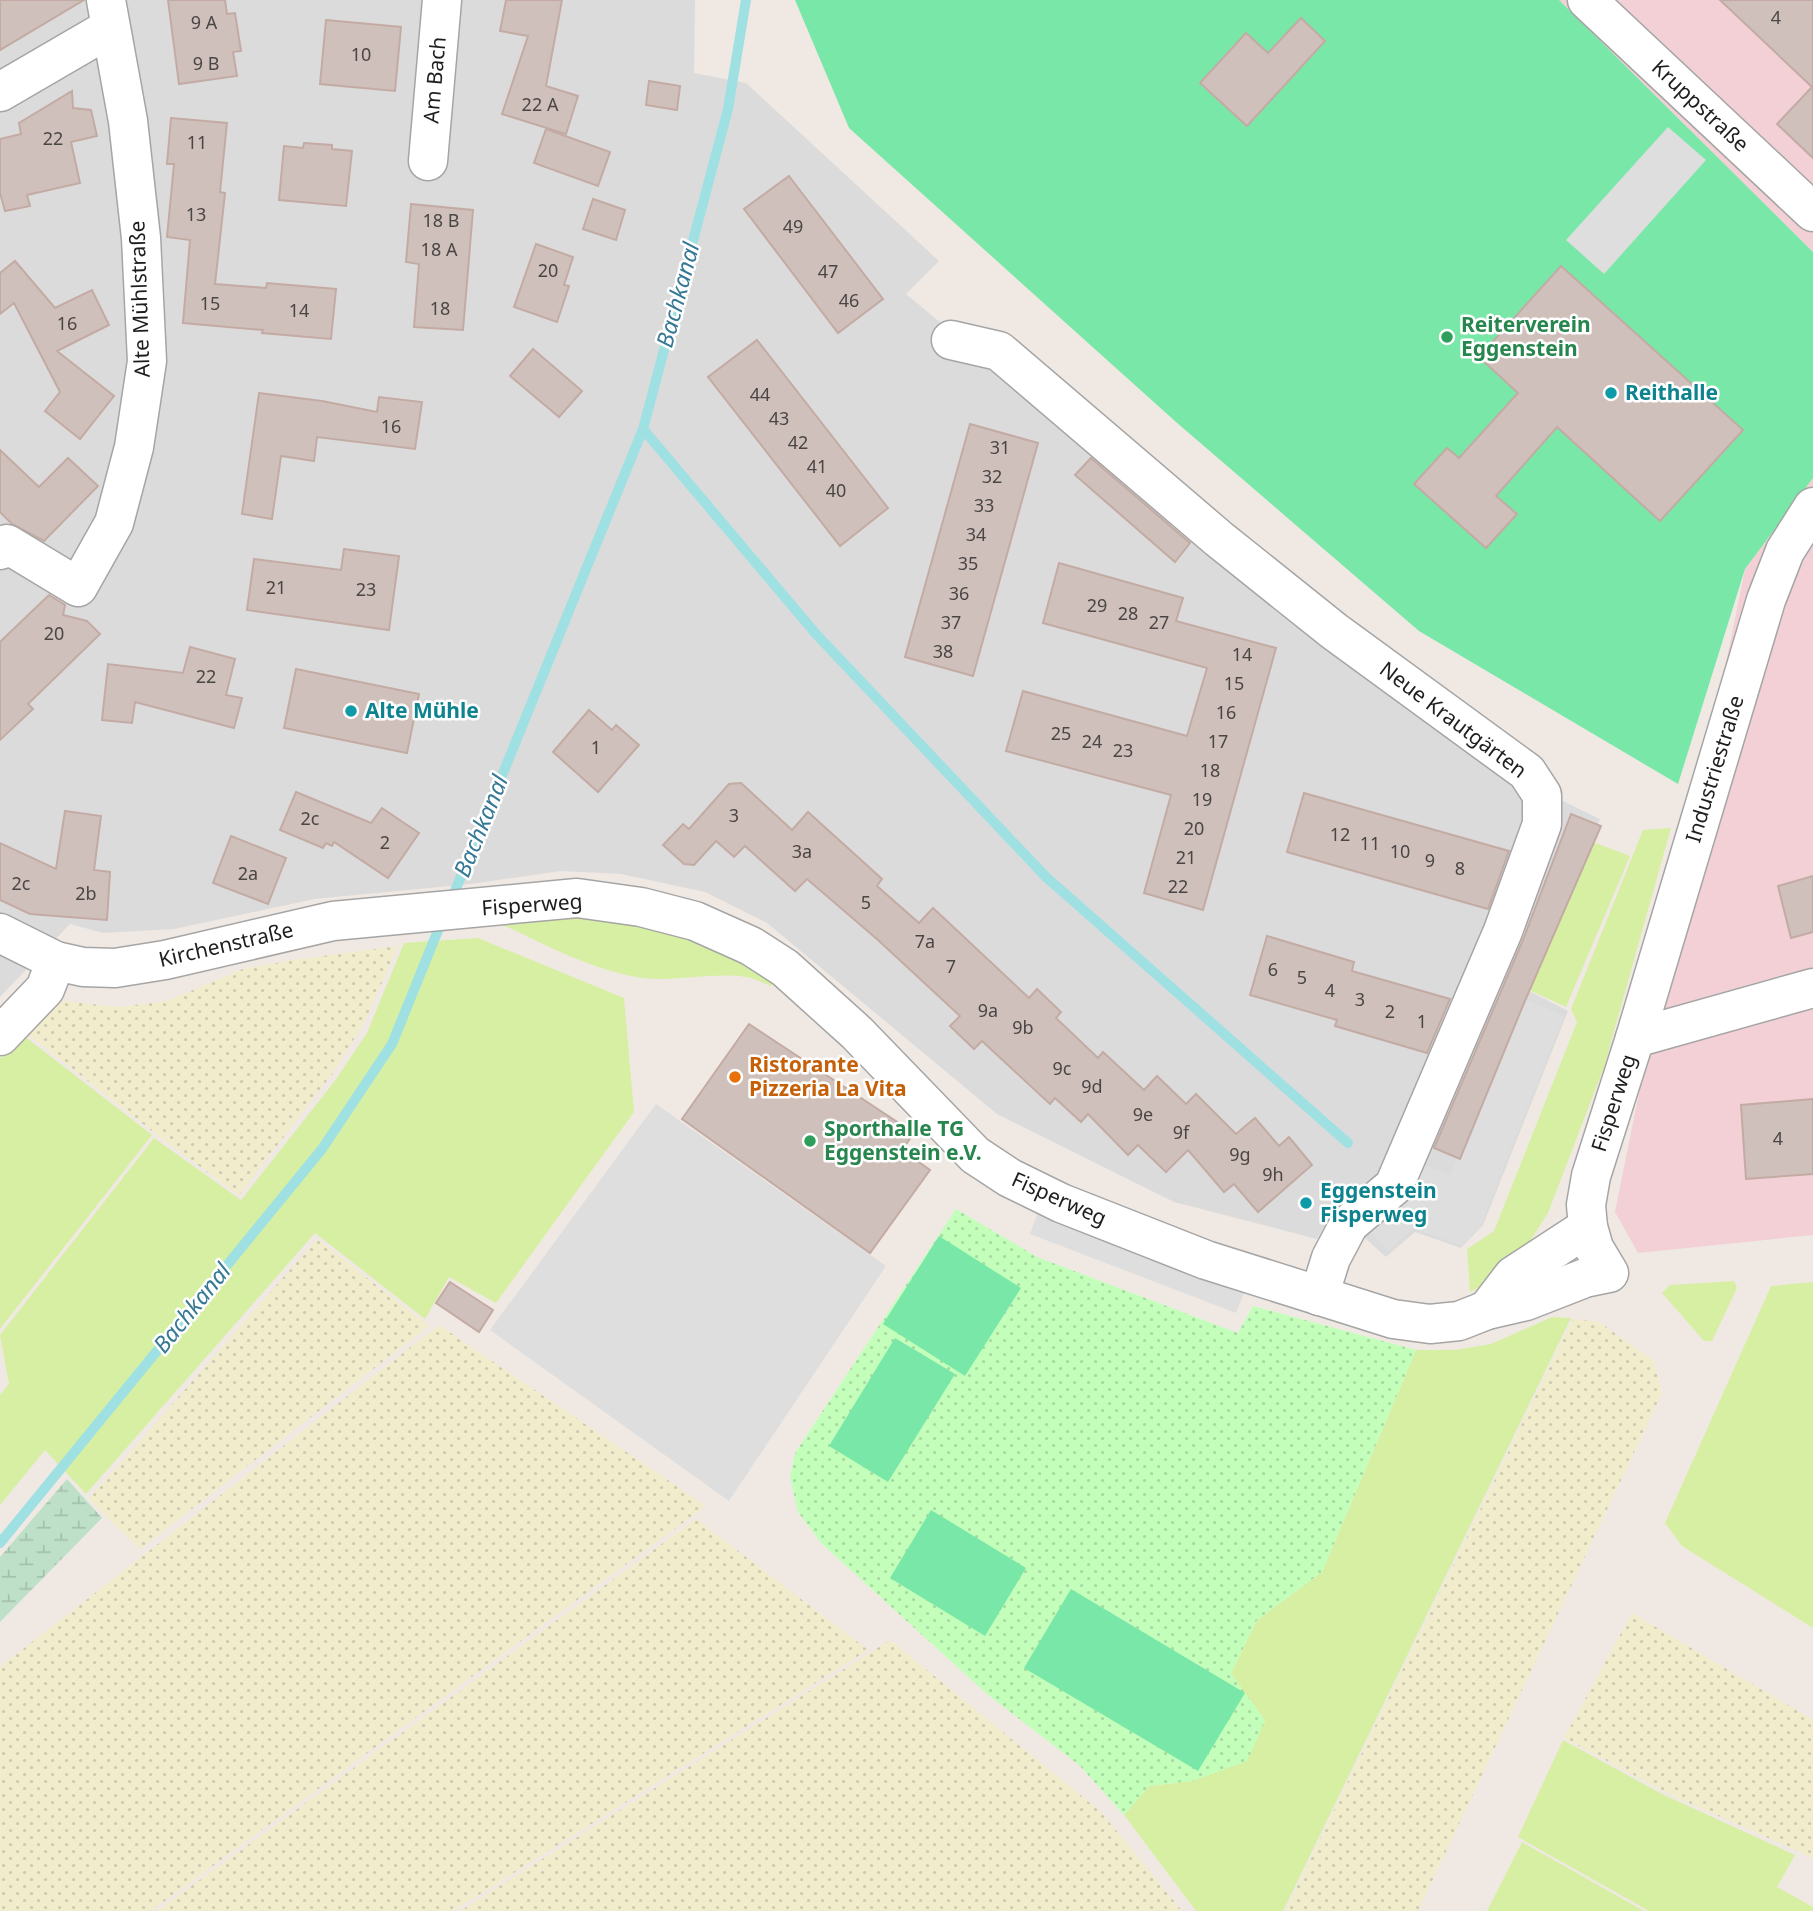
<svg xmlns="http://www.w3.org/2000/svg" width="1813" height="1911" font-family="'Noto Sans',sans-serif">
<defs>
<pattern id="farmland-dots" width="8" height="8" patternUnits="userSpaceOnUse" patternTransform="scale(1.75)"><rect width="8" height="8" fill="#f1eccc"/><path d="M2 2h.1M6 6h.1" fill="none" stroke="#cecaaf" stroke-width="1.8" stroke-linecap="round"/></pattern>
<pattern id="wetland-marsh" width="20" height="14" patternUnits="userSpaceOnUse" patternTransform="scale(1.75)"><rect width="20" height="14" fill="#bee0c9"/><path d="M1 5h8M5 5V1M11 12h8M15 12V8" fill="none" stroke="#a3c0ac"/></pattern>
<pattern id="park-dots" width="8" height="8" patternUnits="userSpaceOnUse" patternTransform="scale(1.75)"><rect width="8" height="8" fill="#c3ffbb"/><path d="M2 2h.1M6 6h.1" fill="none" stroke="#a7daa0" stroke-width="1.8" stroke-linecap="round"/></pattern>
</defs>
<rect width="100%" height="100%" fill="#f0e9e3"/>
<!-- residential -->
<polygon fill="#dcdbdb" points="0,0 695,0 694,73 746,83 939,261 906,294 1092,448 1511,776 1600,819 1527,990 1568,1011 1483,1225 1461,1248 1415,1232 1386,1257 1334,1210 1317,1239 1174,1202 997,1114 767,923 705,892 621,874 561,871 471,884 315,899 174,929 103,933 70,924 0,997"/>
<!-- commercial -->
<g fill="#f2d0d5">
<polygon points="1559,0 1813,0 1813,252"/>
<polygon points="1813,478 1813,1235 1638,1253 1615,1212 1745,569"/>
</g>
<!-- farmland -->
<g fill="url(#farmland-dots)">
<polygon points="398,946 364,1023 332,1074 239,1195 162,1139 24,1031 55,1000 118,1007 167,1001 243,969 293,960"/>
<polygon points="317,1239 429,1326 140,1549 89,1499"/>
<polygon points="1573,1319 1599,1322 1653,1360 1662,1393 1418,1911 1285,1911"/>
<polygon points="439,1325 706,1506 151,1911 0,1911 0,1667"/>
<polygon points="696,1519 868,1650 453,1911 157,1911"/>
<polygon points="1632,1613 1813,1720 1813,1858 1671,1795 1564,1738"/>
<polygon points="890,1640 1101,1812 1182,1911 460,1911"/>
</g>
<!-- grass -->
<g fill="#d7efa3">
<polygon points="1671,828 1604,1067 1548,1213 1525,1249 1496,1278 1470,1292 1467,1249 1494,1231 1577,1022 1571,1009 1643,830"/>
<polygon points="1590,841 1630,856 1566,1007 1529,990"/>
<path d="M605,916l107,28 63,37 -4,5c-8,-3 -17,-8 -25,-9 -34,-5 -69,5 -103,1 -50,-7 -95,-32 -140,-53v-5z"/>
<polygon points="478,938 624,998 634,1112 496,1303 449,1277 425,1319 315,1233 86,1494 45,1450 0,1505 0,1395 9,1384 0,1335 154,1138 241,1200 334,1082 367,1033 404,943"/>
<polygon points="23,1035 152,1135 0,1329 0,1059"/>
<polygon points="1734,1281 1737,1288 1712,1341 1704,1341 1662,1293 1670,1285"/>
<polygon points="1813,1282 1813,1628 1682,1546 1665,1523 1771,1286"/>
<polygon points="1552,1317 1571,1318 1283,1911 1196,1911 1124,1815 1149,1786 1192,1781 1265,1721 1231,1673 1257,1620 1322,1572 1416,1350 1455,1350 1491,1344"/>
<polygon points="1563,1740 1662,1794 1795,1855 1777,1887 1813,1907 1813,1911 1649,1911 1518,1837"/>
<polygon points="1522,1842 1644,1911 1487,1911"/>
</g>
<!-- wetland -->
<polygon fill="url(#wetland-marsh)" points="67,1479 102,1518 0,1622 0,1557"/>
<!-- park -->
<polygon fill="url(#park-dots)" points="956,1209 1037,1257 1238,1333 1253,1306 1416,1350 1322,1572 1257,1620 1231,1673 1265,1721 1247,1761 1192,1781 1149,1786 1124,1815 1079,1765 987,1694 821,1543 798,1512 790,1477 795,1453"/>
<!-- pitch -->
<g fill="#79e7a7">
<polygon points="795,0 1559,0 1813,252 1813,478 1745,569 1678,784 1419,631 1176,422 849,128"/>
<polygon points="939,1236 1021,1288 965,1376 883,1324"/>
<polygon points="895,1338 955,1374 888,1482 829,1446"/>
<polygon points="931,1510 1026,1568 985,1636 890,1578"/>
<polygon points="1071,1589 1245,1693 1198,1771 1024,1668"/>
</g>
<!-- parking -->
<g fill="#dedede">
<polygon points="1668,127 1706,160 1604,274 1566,240"/>
<polygon points="1524,999 1564,1016 1481,1225 1462,1246 1413,1228 1389,1250 1369,1230 1420,1164 1450,1175"/>
<polygon points="656,1104 886,1266 729,1501 490,1330"/>
<polygon points="1039,1209 1245,1290 1236,1313 1030,1234"/>
</g>
<g fill="none" stroke-linecap="round" stroke-linejoin="round">
<!-- stream -->
<g stroke="#9fe0e2" stroke-width="10">
<polyline points="643,429 816,634 1046,877 1348,1143"/>
<polyline points="451,901 643,429 728,109 746,0"/>
<polyline points="0,1543 322,1149 392,1044 443,918"/>
</g>
</g>
<!-- building -->
<g fill="#d0c0bb" stroke="#c3aba4" stroke-width="2">
<polygon points="0,0 84,0 0,50"/>
<polygon points="168,0 225,0 227,14 235,13 241,51 233,52 237,76 179,84"/>
<polygon points="506,0 562,0 546,86 578,96 566,134 502,114 528,36 500,31"/>
<polygon points="1720,0 1813,0 1813,158 1777,124 1812,87"/>
<polygon points="1301,18 1325,41 1247,126 1200,83 1246,33 1268,53"/>
<polygon points="326,20 401,27 395,91 320,84"/>
<polygon points="649,81 680,86 677,110 646,105"/>
<polygon points="72,91 73,108 91,110 97,136 71,142 80,183 27,195 30,206 5,211 0,193 0,139 21,134 19,123"/>
<polygon points="171,118 227,123 220,192 225,193 215,284 266,288 267,283 336,289 331,339 262,333 263,330 183,323 190,240 167,237 174,164 167,164"/>
<polygon points="546,129 610,152 598,186 534,163"/>
<polygon points="304,143 332,145 332,149 352,151 346,206 279,200 284,146 303,148"/>
<polygon points="789,176 883,299 838,333 744,209"/>
<polygon points="593,199 625,210 616,240 583,229"/>
<polygon points="411,204 473,210 463,330 414,327 419,264 406,262"/>
<polygon points="536,244 573,257 564,285 569,286 557,322 514,307"/>
<polygon points="15,261 55,308 92,290 109,325 57,351 114,396 80,439 45,411 60,392 14,303 0,314 0,273"/>
<polygon points="1561,266 1743,430 1660,521 1557,427 1496,496 1517,514 1486,548 1414,484 1447,448 1459,458 1518,393 1479,357"/>
<polygon points="757,340 888,508 840,546 708,377"/>
<polygon points="533,349 582,391 559,417 510,376"/>
<polygon points="259,393 322,401 377,412 379,397 422,402 415,449 317,437 314,461 281,456 272,519 242,514"/>
<polygon points="970,424 1038,443 973,676 905,657"/>
<polygon points="0,450 39,487 68,458 98,486 44,541 12,524 0,512"/>
<polygon points="1091,458 1190,543 1175,562 1075,475"/>
<polygon points="344,549 399,556 389,630 247,610 254,559 341,570"/>
<polygon points="1059,563 1183,598 1176,621 1276,648 1203,910 1144,893 1171,795 1006,751 1023,691 1187,736 1207,668 1043,623"/>
<polygon points="49,595 65,605 63,615 87,621 100,634 28,704 33,709 0,740 0,642"/>
<polygon points="190,647 235,659 226,695 242,698 234,728 135,702 132,723 102,720 108,664 183,673"/>
<polygon points="296,669 419,694 407,753 284,728"/>
<polygon points="589,710 612,730 616,725 639,745 598,792 553,752"/>
<polygon points="741,783 792,830 808,812 882,879 877,886 919,923 933,908 1029,998 1037,989 1061,1012 1056,1018 1098,1058 1103,1052 1144,1090 1157,1076 1186,1104 1196,1094 1236,1134 1255,1118 1279,1146 1289,1137 1312,1165 1258,1212 1234,1184 1224,1192 1188,1150 1166,1172 1138,1145 1128,1155 1088,1114 1081,1122 1055,1098 1050,1104 982,1041 974,1049 950,1026 960,1016 878,940 807,879 795,891 745,846 734,857 716,841 694,865 684,864 663,845 683,824 689,829 729,784"/>
<polygon points="296,792 371,823 382,808 419,833 388,878 334,842 332,846 326,843 323,848 280,830"/>
<polygon points="1304,793 1509,851 1488,909 1287,852"/>
<polygon points="65,811 101,816 94,870 110,872 107,920 30,914 0,900 0,843 56,869"/>
<polygon points="1571,814 1601,826 1524,1003 1460,1159 1434,1148 1523,940"/>
<polygon points="231,836 286,858 268,904 213,883"/>
<polygon points="1813,876 1813,932 1791,938 1778,886"/>
<polygon points="1267,936 1354,962 1352,971 1450,999 1427,1053 1335,1026 1337,1020 1250,995"/>
<polygon points="749,1024 914,1133 902,1150 930,1170 870,1253 682,1119"/>
<polygon points="1813,1099 1813,1174 1746,1179 1741,1105"/>
<polygon points="450,1282 493,1310 479,1332 436,1303"/>
</g>
<g fill="none" stroke-linecap="round" stroke-linejoin="round">
<defs>
<g id="minor">
<polyline points="1587,0 1813,212"/>
<polyline points="0,92 110,28"/>
<polyline points="428,161 442,0"/>
<polyline points="951,340 999,351 1219,539 1334,631 1527,772 1542,795 1542,824 1503,931 1394,1186 1349,1224 1331,1258 1319,1296"/>
<polyline points="0,550 7,544 78,587 114,523 134,447 147,361 141,238 128,121 106,0"/>
<polyline points="0,933 56,961 83,967 115,968 165,960 333,921 577,898 641,907 695,921 751,946 785,968 857,1033 975,1155 1010,1178 1061,1203 1206,1260 1393,1319 1430,1324 1459,1321 1487,1310 1526,1301 1585,1278 1609,1273 1594,1248 1588,1227 1586,1205 1591,1176 1635,1038 1766,600 1785,551 1813,507"/>
<polyline points="0,1036 45,989 56,961"/>
<polyline points="1635,1038 1813,988"/>
<polyline points="1487,1310 1513,1276 1588,1227"/>
</g>
</defs>
<!-- minor casing -->
<use href="#minor" stroke="#a5a5a5" stroke-width="41"/>
<!-- minor -->
<use href="#minor" stroke="#fff" stroke-width="38"/>
</g>
<!-- markers -->
<g fill="#2e9e5b" stroke="#fff" stroke-width="2.5">
<circle cx="1447" cy="337" r="7"/>
<circle cx="810" cy="1141" r="7"/>
</g>
<g fill="#0f9aa8" stroke="#fff" stroke-width="2.5">
<circle cx="1611" cy="393" r="7"/>
<circle cx="351" cy="711" r="7"/>
<circle cx="1306" cy="1203" r="7"/>
</g>
<circle fill="#e8710a" stroke="#fff" stroke-width="2.5" cx="735" cy="1077" r="7"/>
<g text-anchor="middle" stroke-width="5" stroke-linejoin="round" paint-order="stroke">
<!-- number labels -->
<g font-size="18" fill="#4a4645">
<text x="1776" y="24">4</text>
<text x="204" y="29">9 A</text>
<text x="361" y="61">10</text>
<text x="206" y="70">9 B</text>
<text x="540" y="111">22 A</text>
<text x="53" y="145">22</text>
<text x="197" y="149">11</text>
<text x="196" y="221">13</text>
<text x="441" y="227">18 B</text>
<text x="793" y="233">49</text>
<text x="439" y="256">18 A</text>
<text x="548" y="277">20</text>
<text x="828" y="278">47</text>
<text x="849" y="307">46</text>
<text x="210" y="310">15</text>
<text x="440" y="315">18</text>
<text x="299" y="317">14</text>
<text x="67" y="330">16</text>
<text x="760" y="401">44</text>
<text x="779" y="425">43</text>
<text x="391" y="433">16</text>
<text x="798" y="449">42</text>
<text x="1000" y="454">31</text>
<text x="817" y="473">41</text>
<text x="992" y="483">32</text>
<text x="836" y="497">40</text>
<text x="984" y="512">33</text>
<text x="976" y="541">34</text>
<text x="968" y="570">35</text>
<text x="276" y="594">21</text>
<text x="366" y="596">23</text>
<text x="959" y="600">36</text>
<text x="1097" y="612">29</text>
<text x="1128" y="620">28</text>
<text x="951" y="629">37</text>
<text x="1159" y="629">27</text>
<text x="54" y="640">20</text>
<text x="943" y="658">38</text>
<text x="1242" y="661">14</text>
<text x="206" y="683">22</text>
<text x="1234" y="690">15</text>
<text x="1226" y="719">16</text>
<text x="1061" y="740">25</text>
<text x="1092" y="748">24</text>
<text x="1218" y="748">17</text>
<text x="596" y="754">1</text>
<text x="1123" y="757">23</text>
<text x="1210" y="777">18</text>
<text x="1202" y="806">19</text>
<text x="734" y="822">3</text>
<text x="310" y="825">2c</text>
<text x="1194" y="835">20</text>
<text x="1340" y="841">12</text>
<text x="385" y="849">2</text>
<text x="1370" y="850">11</text>
<text x="802" y="858">3a</text>
<text x="1400" y="858">10</text>
<text x="1186" y="864">21</text>
<text x="1430" y="867">9</text>
<text x="1460" y="875">8</text>
<text x="248" y="880">2a</text>
<text x="21" y="890">2c</text>
<text x="1178" y="893">22</text>
<text x="86" y="900">2b</text>
<text x="866" y="909">5</text>
<text x="925" y="948">7a</text>
<text x="951" y="973">7</text>
<text x="1273" y="976">6</text>
<text x="1302" y="984">5</text>
<text x="1330" y="997">4</text>
<text x="1360" y="1006">3</text>
<text x="988" y="1017">9a</text>
<text x="1390" y="1018">2</text>
<text x="1422" y="1028">1</text>
<text x="1023" y="1034">9b</text>
<text x="1062" y="1075">9c</text>
<text x="1092" y="1093">9d</text>
<text x="1143" y="1121">9e</text>
<text x="1181" y="1139">9f</text>
<text x="1778" y="1145">4</text>
<text x="1240" y="1161">9g</text>
<text x="1273" y="1181">9h</text>
</g>
<!-- street labels -->
<g font-size="21" fill="#1e1e1e" stroke="#fff">
<text transform="translate(435 80) rotate(-85)" y="7">Am Bach</text>
<text transform="translate(1700 106) rotate(43)" y="7">Kruppstraße</text>
<text transform="translate(140 299) rotate(-92)" y="7">Alte Mühlstraße</text>
<text transform="translate(1453 720) rotate(37)" y="7">Neue Krautgärten</text>
<text transform="translate(1715 769) rotate(-73)" y="7">Industriestraße</text>
<text transform="translate(532 905) rotate(-4)" y="7">Fisperweg</text>
<text transform="translate(226 945) rotate(-13)" y="7">Kirchenstraße</text>
<text transform="translate(1614 1103) rotate(-72)" y="7">Fisperweg</text>
<text transform="translate(1059 1199) rotate(24)" y="7">Fisperweg</text>
</g>
<!-- leisure labels -->
<g font-size="21" font-weight="bold" fill="#27864d" stroke="#fff" text-anchor="start">
<text x="1461" y="332">Reiterverein<tspan x="1461" dy="24">Eggenstein</tspan></text>
<text x="824" y="1136">Sporthalle TG<tspan x="824" dy="24">Eggenstein e.V.</tspan></text>
</g>
<!-- culture labels -->
<g font-size="21" font-weight="bold" fill="#0d838f" stroke="#fff" text-anchor="start">
<text x="1625" y="400">Reithalle</text>
<text x="365" y="718">Alte Mühle</text>
<text x="1320" y="1198">Eggenstein<tspan x="1320" dy="24">Fisperweg</tspan></text>
</g>
<!-- food labels -->
<g font-size="21" font-weight="bold" fill="#c56008" stroke="#fff" text-anchor="start">
<text x="749" y="1072">Ristorante<tspan x="749" dy="24">Pizzeria La Vita</tspan></text>
</g>
<!-- water labels -->
<g font-size="23" font-style="italic" fill="#377995" stroke="#fff">
<text transform="translate(678 295) rotate(-75)" y="8">Bachkanal</text>
<text transform="translate(481 826) rotate(-68)" y="8">Bachkanal</text>
<text transform="translate(192 1308) rotate(-51)" y="8">Bachkanal</text>
</g>
</g>
</svg>
